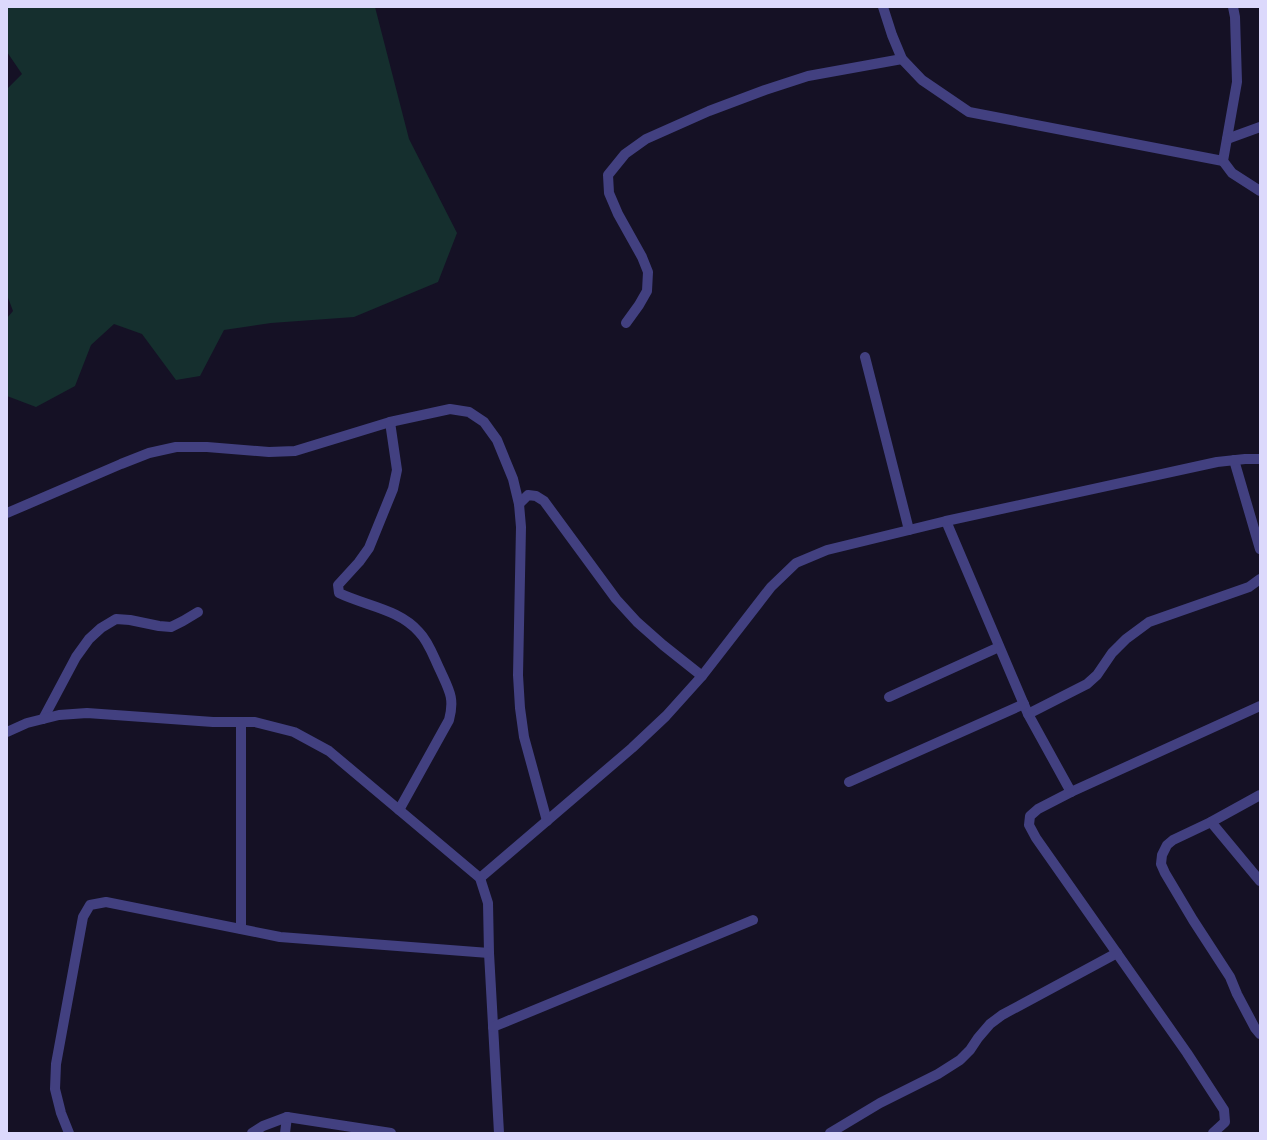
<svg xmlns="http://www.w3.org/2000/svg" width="1267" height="1140" font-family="'DejaVu Sans',sans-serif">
<rect width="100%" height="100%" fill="#151125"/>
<!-- green -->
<polygon fill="#152f2e" points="7,7 375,7 409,139 457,233 438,282 354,317 271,323 224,330 200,376 176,380 142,334 114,324 91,345 75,386 36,407 7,396 7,318 13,311 7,295 7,89 22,74 7,52"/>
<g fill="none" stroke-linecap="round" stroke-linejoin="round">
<!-- service -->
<g stroke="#424080" stroke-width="10">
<polyline points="626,323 639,305 647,291 648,272 642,257 618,214 609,193 608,175 625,154 646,139 709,111 765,90 808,76 902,59"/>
<polyline points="43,719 76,657 89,639 101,628 116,619 130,620 159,626 171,627 183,621 198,612"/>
<polyline points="285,1133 287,1117"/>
</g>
<!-- minor -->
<g stroke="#424080" stroke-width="10">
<polyline points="883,7 892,35 902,59 922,80 969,112 1223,161"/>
<polyline points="1233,7 1235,17 1237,82 1223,161 1232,173 1260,191"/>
<polyline points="1227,139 1260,127"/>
<polyline points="865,357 909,530"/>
<path d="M390,422l7,48 -4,19 -24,59 -10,14 -21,23 1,8c27,13 60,16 80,39 10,10 15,26 21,38 9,20 15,28 9,50l-50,90"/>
<polyline points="1234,460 1260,549"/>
<polyline points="519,504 528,495 536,496 544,501 616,599 637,622 663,645 702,676"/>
<polyline points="7,513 121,464 149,453 176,447 207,447 269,452 295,451 390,422 450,409 469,412 484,422 497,440 513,479 519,504 521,527 518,675 520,708 524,737 547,821"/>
<polyline points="946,521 1028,714 1071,792"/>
<polyline points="889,697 999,647"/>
<polyline points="1028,714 1087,684 1097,675 1112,653 1126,639 1149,622 1249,587 1260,579"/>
<polyline points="7,732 27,723 59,715 87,713 213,722 255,722 294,732 329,751 480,878 488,903 489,953 499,1133"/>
<polyline points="849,782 1024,704"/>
<polyline points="1260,795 1211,822 1173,840 1167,845 1162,855 1161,864 1165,873 1193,920 1230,977 1237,994 1255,1028 1260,1034"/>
<polyline points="1211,822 1260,881"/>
<polyline points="480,878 632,748 666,716 702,676 771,587 796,563 827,550 946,521 1217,462 1245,459 1260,459"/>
<polyline points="241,929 241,722"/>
<polyline points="493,1027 753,920"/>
<polyline points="69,1133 61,1113 55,1089 56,1064 83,917 90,905 106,902 280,937 489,953"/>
<polyline points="252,1133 263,1126 287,1117 391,1133"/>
<polyline points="830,1133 880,1103 938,1074 960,1060 970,1050 978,1038 990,1024 1002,1015 1117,953"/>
<polyline points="1213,1133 1225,1122 1224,1110 1187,1053 1036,838 1029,825 1030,816 1038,809 1071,792 1260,706"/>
</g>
</g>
<!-- border -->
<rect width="1267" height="1140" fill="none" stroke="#dcd9fc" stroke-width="16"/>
</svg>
